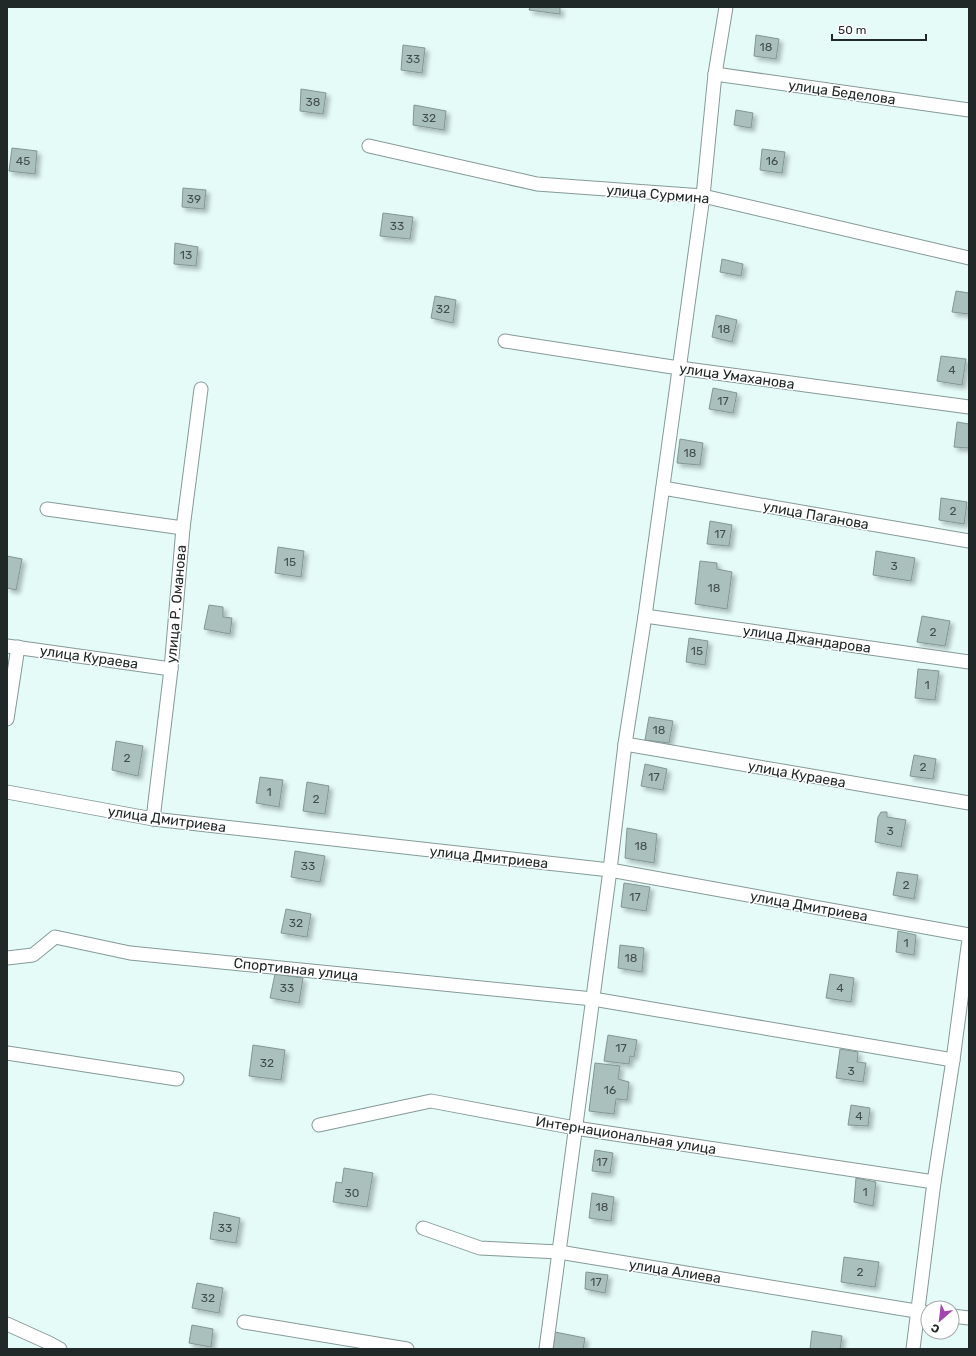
<svg xmlns="http://www.w3.org/2000/svg" width="976" height="1356" font-family="Rubik,sans-serif">
<defs>
<filter id="shadow"><feDropShadow dx="3.5" dy="3.5" stdDeviation="2" flood-color="#0004"/></filter>
</defs>
<rect width="100%" height="100%" fill="#e4fbf8"/>
<!-- building -->
<g fill="#aac0bc" stroke="#829794" filter="url(#shadow)">
<polygon points="530,7 560,7 560,14 529,10"/>
<polygon points="756,35 779,39 776,59 754,56"/>
<polygon points="403,45 425,48 422,73 401,70"/>
<polygon points="301,89 326,93 323,114 300,111"/>
<polygon points="414,105 446,111 444,130 413,125"/>
<polygon points="736,110 753,113 751,128 734,125"/>
<polygon points="12,148 37,151 35,174 9,171"/>
<polygon points="762,149 785,152 782,173 760,170"/>
<polygon points="183,188 206,190 204,209 182,207"/>
<polygon points="383,213 413,217 410,239 380,236"/>
<polygon points="175,243 198,247 196,266 174,264"/>
<polygon points="722,259 743,264 741,276 720,272"/>
<polygon points="956,291 969,293 969,314 952,312"/>
<polygon points="435,296 456,300 453,323 431,318"/>
<polygon points="716,315 737,320 732,342 712,337"/>
<polygon points="941,356 966,359 962,385 937,381"/>
<polygon points="713,388 737,393 733,413 709,409"/>
<polygon points="957,422 969,424 969,448 954,447"/>
<polygon points="680,439 703,443 700,465 677,463"/>
<polygon points="941,498 967,502 964,524 939,520"/>
<polygon points="710,521 732,525 729,546 707,544"/>
<polygon points="278,547 304,551 301,577 275,573"/>
<polygon points="876,551 915,558 911,581 873,575"/>
<polygon points="7,556 22,559 16,590 7,588"/>
<polygon points="700,561 717,563 717,569 732,572 727,609 695,604"/>
<polygon points="209,605 223,607 223,617 232,618 230,634 204,629"/>
<polygon points="922,616 950,621 945,646 917,642"/>
<polygon points="689,638 708,641 705,665 686,662"/>
<polygon points="918,669 939,671 935,700 915,698"/>
<polygon points="649,717 673,721 669,743 645,740"/>
<polygon points="116,741 143,746 138,776 112,770"/>
<polygon points="914,755 936,759 933,779 910,776"/>
<polygon points="645,764 667,769 663,790 641,786"/>
<polygon points="260,777 283,780 279,807 256,803"/>
<polygon points="307,782 329,786 325,814 303,811"/>
<polygon points="881,812 887,812 887,817 906,820 901,847 875,842 878,817"/>
<polygon points="627,828 657,834 654,863 625,858"/>
<polygon points="295,851 325,856 320,882 291,877"/>
<polygon points="897,872 918,875 914,899 893,895"/>
<polygon points="624,883 650,887 646,911 621,907"/>
<polygon points="286,909 311,914 307,937 281,933"/>
<polygon points="898,931 916,935 914,955 896,952"/>
<polygon points="620,945 644,948 642,972 618,968"/>
<polygon points="275,974 303,978 299,1003 270,998"/>
<polygon points="830,974 854,978 851,1002 826,998"/>
<polygon points="608,1035 637,1040 634,1057 630,1056 629,1064 604,1061"/>
<polygon points="253,1045 285,1050 281,1080 249,1076"/>
<polygon points="840,1049 858,1052 857,1062 866,1063 863,1082 836,1078"/>
<polygon points="595,1063 620,1066 618,1079 629,1082 627,1100 616,1099 614,1114 589,1111"/>
<polygon points="851,1105 870,1108 868,1126 848,1125"/>
<polygon points="595,1150 613,1153 610,1173 592,1171"/>
<polygon points="344,1168 373,1173 367,1207 333,1202 336,1182 342,1183"/>
<polygon points="856,1178 876,1182 873,1206 854,1202"/>
<polygon points="592,1193 614,1197 611,1221 589,1218"/>
<polygon points="214,1212 240,1218 236,1243 210,1239"/>
<polygon points="844,1257 879,1262 875,1287 841,1282"/>
<polygon points="586,1272 608,1275 605,1293 585,1289"/>
<polygon points="197,1283 223,1288 219,1313 192,1308"/>
<polygon points="192,1325 213,1329 211,1347 189,1343"/>
<polygon points="812,1331 842,1336 840,1349 810,1349"/>
<polygon points="555,1332 585,1338 583,1349 553,1349"/>
</g>
<g fill="none" stroke-linecap="round" stroke-linejoin="round">
<defs>
<g id="minor">
<polyline points="715,74 969,110"/>
<polyline points="369,146 537,184 703,196 969,258"/>
<polyline points="505,341 679,368 969,407"/>
<polyline points="663,488 969,541"/>
<polyline points="47,509 183,528"/>
<polyline points="645,616 969,662"/>
<polyline points="7,646 171,669"/>
<polyline points="7,719 18,647"/>
<polyline points="625,744 969,803"/>
<polyline points="7,792 153,819 610,870 969,935"/>
<polyline points="153,819 171,669 183,528 201,389"/>
<polyline points="7,958 33,955 55,937 130,953 593,999 953,1060"/>
<polyline points="7,1053 177,1079"/>
<polyline points="319,1125 431,1101 575,1128 934,1182"/>
<polyline points="423,1228 480,1248 559,1252 928,1313"/>
<polyline points="952,1316 969,1318"/>
<polyline points="244,1322 407,1349"/>
<polyline points="7,1324 49,1343 60,1349"/>
<polyline points="546,1349 610,870 625,744 645,616 703,196 715,74 726,7"/>
<polyline points="913,1349 934,1182 953,1060 969,939"/>
</g>
</defs>
<!-- minor casing -->
<use href="#minor" stroke="#859a97" stroke-width="15"/>
<!-- minor -->
<use href="#minor" stroke="#fff" stroke-width="13"/>
</g>
<g text-anchor="middle" stroke-width="3" stroke-linejoin="round" paint-order="stroke">
<!-- number labels -->
<g font-size="12" fill="#434f4d">
<text x="766" y="51">18</text>
<text x="413" y="63">33</text>
<text x="313" y="106">38</text>
<text x="429" y="122">32</text>
<text x="23" y="165">45</text>
<text x="772" y="165">16</text>
<text x="194" y="203">39</text>
<text x="397" y="230">33</text>
<text x="186" y="259">13</text>
<text x="443" y="313">32</text>
<text x="724" y="333">18</text>
<text x="952" y="374">4</text>
<text x="723" y="405">17</text>
<text x="690" y="457">18</text>
<text x="953" y="515">2</text>
<text x="720" y="538">17</text>
<text x="290" y="566">15</text>
<text x="894" y="570">3</text>
<text x="714" y="592">18</text>
<text x="933" y="636">2</text>
<text x="697" y="655">15</text>
<text x="927" y="689">1</text>
<text x="659" y="734">18</text>
<text x="127" y="762">2</text>
<text x="923" y="771">2</text>
<text x="654" y="781">17</text>
<text x="269" y="796">1</text>
<text x="316" y="803">2</text>
<text x="890" y="835">3</text>
<text x="641" y="850">18</text>
<text x="308" y="870">33</text>
<text x="906" y="889">2</text>
<text x="635" y="901">17</text>
<text x="296" y="927">32</text>
<text x="906" y="947">1</text>
<text x="631" y="962">18</text>
<text x="287" y="992">33</text>
<text x="840" y="992">4</text>
<text x="621" y="1052">17</text>
<text x="267" y="1067">32</text>
<text x="851" y="1075">3</text>
<text x="610" y="1094">16</text>
<text x="859" y="1120">4</text>
<text x="602" y="1166">17</text>
<text x="865" y="1196">1</text>
<text x="352" y="1197">30</text>
<text x="602" y="1211">18</text>
<text x="225" y="1232">33</text>
<text x="860" y="1276">2</text>
<text x="596" y="1286">17</text>
<text x="208" y="1302">32</text>
</g>
<!-- street labels -->
<g font-size="14" fill="#212928" stroke="#fff">
<text transform="translate(842 92) rotate(8)" y="5">улица Беделова</text>
<text transform="translate(658 194) rotate(5)" y="5">улица Сурмина</text>
<text transform="translate(737 376) rotate(8)" y="5">улица Умаханова</text>
<text transform="translate(816 515) rotate(10)" y="5">улица Паганова</text>
<text transform="translate(176 604) rotate(-85)" y="5">улица Р. Оманова</text>
<text transform="translate(807 639) rotate(8)" y="5">улица Джандарова</text>
<text transform="translate(89 657) rotate(8)" y="5">улица Кураева</text>
<text transform="translate(797 774) rotate(10)" y="5">улица Кураева</text>
<text transform="translate(167 819) rotate(8)" y="5">улица Дмитриева</text>
<text transform="translate(489 857) rotate(6)" y="5">улица Дмитриева</text>
<text transform="translate(809 906) rotate(10)" y="5">улица Дмитриева</text>
<text transform="translate(296 969) rotate(6)" y="5">Спортивная улица</text>
<text transform="translate(626 1135) rotate(9)" y="5">Интернациональная улица</text>
<text transform="translate(675 1271) rotate(9)" y="5">улица Алиева</text>
</g>
</g>
<!-- border -->
<rect width="976" height="1356" fill="none" stroke="#212928" stroke-width="16"/>
<!-- north arrow -->
<g transform="translate(940 1320) rotate(208)"><circle r="19" fill="#ffffff" stroke="#a6a9a9"/>
<path d="M0-3L7 15L0 10L-7 15Z" fill="#a445ae"/>
<text y="-6" font-size="11" font-weight="bold" text-anchor="middle" fill="#212928">С</text>
</g>
<!-- scale -->
<path d="M832 34v6h94v-6" fill="none" stroke="#212928" stroke-width="2"/>
<text x="838" y="34" font-size="12" fill="#212928" stroke="#ffffff" stroke-width="3" paint-order="stroke">50 m</text>
</svg>
